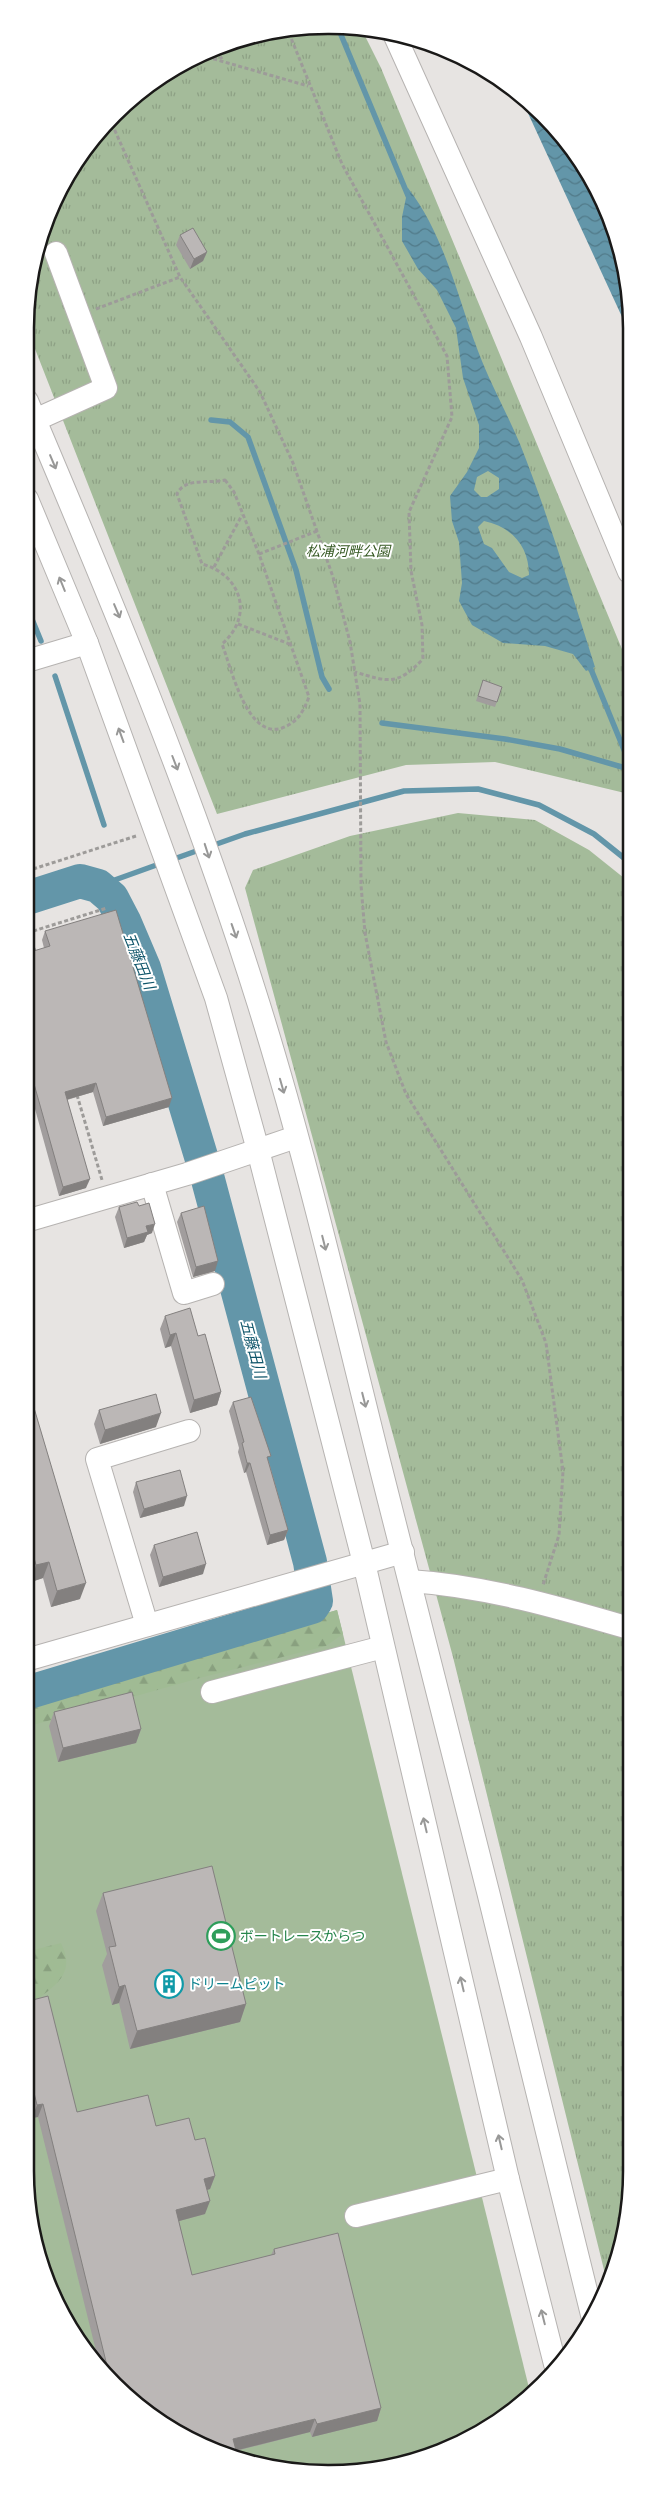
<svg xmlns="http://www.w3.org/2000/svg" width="657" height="2499" font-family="'Playfair Display','Noto Sans JP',serif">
<defs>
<pattern id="forest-firs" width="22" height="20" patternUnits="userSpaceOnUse" patternTransform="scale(1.25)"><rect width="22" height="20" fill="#a0bb94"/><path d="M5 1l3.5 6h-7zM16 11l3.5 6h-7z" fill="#89a07f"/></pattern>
<pattern id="park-tufts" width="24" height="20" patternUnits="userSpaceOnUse" patternTransform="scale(1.25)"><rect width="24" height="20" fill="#a4bb9a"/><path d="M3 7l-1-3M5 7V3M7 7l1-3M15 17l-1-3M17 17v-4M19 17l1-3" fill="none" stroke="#8da084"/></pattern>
<pattern id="water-waves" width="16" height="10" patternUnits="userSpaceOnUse" patternTransform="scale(1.25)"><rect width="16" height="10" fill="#6396a9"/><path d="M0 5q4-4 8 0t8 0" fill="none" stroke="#517a89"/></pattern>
</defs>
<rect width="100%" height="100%" fill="#e7e4e2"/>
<!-- grass -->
<polygon fill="#a4bb9a" points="337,1610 530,2392 513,2411 407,2464 308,2473 194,2443 101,2371 48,2286 25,2170 26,1701"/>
<!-- forest -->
<g fill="url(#forest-firs)">
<polygon points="337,1610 343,1634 326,1646 200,1678 26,1727 26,1701"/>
<path d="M61,1943c16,32 -7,43 -30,61l-6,1v-53z"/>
</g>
<!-- park -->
<g fill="url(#park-tufts)">
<polygon points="361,28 381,68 629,666 629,794 495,762 406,765 217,814 28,331 28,289 66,177 144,88 250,35"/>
<polygon points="458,813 535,820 589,850 629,882 629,2210 606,2278 453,1657 245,888 253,870 350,836"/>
</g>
<!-- water -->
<g fill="url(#water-waves)" fill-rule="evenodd">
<polygon points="521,98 543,114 601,195 629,289 629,332"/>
<path d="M408,188c37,48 49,108 70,163 12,32 29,62 42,93 29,73 51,148 75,223l-9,4 -13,-17 -28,-8 -42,-3 -31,-18 -13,-24 3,-18 -3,-41 -7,-21 -2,-25 17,-24 12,-24v-23l-16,-47 -7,-50 -19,-38 -19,-21 -16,-28v-24zM488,471l11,7v11l-12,8h-6l-7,-7 3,-13zM484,521c28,6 45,25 45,54l-7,3 -13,-6 -17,-24 -8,-4 -6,-17z"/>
</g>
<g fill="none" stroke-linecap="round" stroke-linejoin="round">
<!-- stream -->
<g stroke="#6396a9" stroke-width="5.5">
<polyline points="339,30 409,198"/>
<polyline points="211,420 230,422 248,437 296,570 322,677 329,689"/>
<polyline points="27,607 41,641"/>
<polyline points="588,662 629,762"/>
<polyline points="55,676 104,825"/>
<polyline points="382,723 505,739 560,749 629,769"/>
<polyline points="211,846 245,834 404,791 478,789 539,805 594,834 629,862"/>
<polyline points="171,860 202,849"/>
<polyline points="98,886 162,863"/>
</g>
<!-- river -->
<polyline stroke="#6396a9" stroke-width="34" points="26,1693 312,1607 316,1601 310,1562 207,1176 144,968 124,921 112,898 98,886 80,881 27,898"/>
<defs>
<g id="minor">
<polyline points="395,36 531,337 629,572"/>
<path d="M27,401c84,198 167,396 231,601 48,153 84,311 123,467 73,283 143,566 212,850"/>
<polyline points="35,420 106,388 56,253"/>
<polyline points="27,499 87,643 216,998 258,1150 364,1563 508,2179 555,2364"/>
<polyline points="27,661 87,643"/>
<polyline points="152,1184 184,1293 213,1284"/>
<polyline points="26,1221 187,1174 296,1137"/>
<path d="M410,1581c75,5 147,26 219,47"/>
<polyline points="147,1625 97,1459 189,1431"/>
<polyline points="26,1660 403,1552"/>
<polyline points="212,1692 383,1647"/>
<polyline points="356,2216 508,2179"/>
</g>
</defs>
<!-- minor casing -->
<use href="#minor" stroke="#b6b3b1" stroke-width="24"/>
<!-- path -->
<g stroke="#9d9b99" stroke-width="3" stroke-dasharray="4 2.5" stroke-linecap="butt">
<path d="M289,33l53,131 105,192 5,61 -43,95 2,59 11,54 1,34c-26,27 -34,23 -68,13"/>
<polyline points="217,51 222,59"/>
<polyline points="207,57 308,86"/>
<polyline points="112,124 180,277 260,392 293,463 333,577 350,642 360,704 361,885 365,933 386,1042 406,1094 522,1280 546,1343 563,1471 559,1535 543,1585"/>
<polyline points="96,309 180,277"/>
<path d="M225,480l9,12 25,62 50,143c-6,15 -11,25 -27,31 -35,12 -51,-61 -60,-84 32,-28 20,-69 -20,-80l-25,-70c8,-17 31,-10 48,-14z"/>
<polyline points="259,554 317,531"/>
<polyline points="214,567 242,515"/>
<polyline points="238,624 292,645"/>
<polyline points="27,871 136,836"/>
<polyline points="27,933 107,908"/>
<polyline points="32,942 36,955"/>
<polyline points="77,1095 102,1180"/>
</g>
<!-- minor -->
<use href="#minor" stroke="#fff" stroke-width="22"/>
</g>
<!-- wall -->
<g fill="#a19d9d">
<polygon points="180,235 207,252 203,261 190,269 176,245"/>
<polygon points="483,680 502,687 495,707 476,701"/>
<polygon points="45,931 169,1107 103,1126 93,1092 67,1100 86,1188 59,1196 27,1080 27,953 44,948 42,940"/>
<polygon points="139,1206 152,1233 147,1235 144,1242 124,1248 115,1217 119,1207"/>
<polygon points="181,1213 215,1271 193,1277 177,1222"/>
<polygon points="165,1316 198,1336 221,1392 217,1405 190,1413 171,1346 165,1348 160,1329"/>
<polygon points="26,1381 80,1599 51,1607 43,1578 31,1582 26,1565"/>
<polygon points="233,1402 269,1462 288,1530 284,1540 267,1545 246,1472 244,1473 238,1452 239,1448 229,1411"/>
<polygon points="99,1410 156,1427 100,1444 94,1424"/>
<polygon points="136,1482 184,1506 140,1518 133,1492"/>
<polygon points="154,1545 203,1574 159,1587 150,1555"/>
<polygon points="54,1712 141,1729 136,1743 58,1762 49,1726"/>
<polygon points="103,1893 246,2004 240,2022 130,2049 119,2003 112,2005 102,1965 107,1954 96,1911"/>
<polygon points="25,2002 77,2112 156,2126 195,2140 215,2176 210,2189 207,2190 205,2214 179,2221 192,2275 271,2255 274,2249 381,2408 377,2421 312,2437 310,2432 236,2451 194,2443 101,2371 38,2117 32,2118 25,2089"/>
</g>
<!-- shaded-wall -->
<g fill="#83807f">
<polygon points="86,153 88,153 84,162 75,166"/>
<polygon points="207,252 203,261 190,269 194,259"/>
<polygon points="96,1083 93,1092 62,1101 65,1092"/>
<polygon points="172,1098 169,1107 103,1126 106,1117"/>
<polygon points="90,1179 86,1188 59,1196 63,1187"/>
<polygon points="155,1224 152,1233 147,1235 144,1242 124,1248 127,1238 146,1226"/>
<polygon points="218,1261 215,1271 193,1277 196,1267"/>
<polygon points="176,1333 171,1346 165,1348 170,1335"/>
<polygon points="221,1392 217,1405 190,1413 194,1400"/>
<polygon points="161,1413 156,1427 100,1444 105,1430"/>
<polygon points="247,1463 250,1463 246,1472 244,1473"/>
<polygon points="187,1496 184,1506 140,1518 144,1509"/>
<polygon points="288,1530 284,1540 267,1545 270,1535"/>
<polygon points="49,1562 43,1578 31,1582 36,1565"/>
<polygon points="206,1564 203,1574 159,1587 163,1577"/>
<polygon points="86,1583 80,1599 51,1607 57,1591"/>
<polygon points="141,1729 136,1743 58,1762 63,1748"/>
<polygon points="125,1985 119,2003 112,2005 119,1987"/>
<polygon points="246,2004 240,2022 130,2049 137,2031"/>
<polygon points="43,2104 38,2117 32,2118 37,2105"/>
<polygon points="215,2176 210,2189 200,2192 204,2179"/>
<polygon points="210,2201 205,2214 172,2223 176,2210"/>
<polygon points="381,2408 377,2421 312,2437 317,2424"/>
<polygon points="315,2419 310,2432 230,2452 233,2439"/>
</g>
<!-- building -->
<g fill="#bbb7b6" stroke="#83807f">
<polygon points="193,228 207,252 194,259 180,235"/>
<polygon points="483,680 502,687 497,702 478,696"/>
<polygon points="116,910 172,1098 106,1117 96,1083 65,1092 90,1179 63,1187 27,1059 27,953 50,946 45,931"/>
<polygon points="137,1202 139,1206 149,1203 155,1224 146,1226 148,1232 127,1238 119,1207"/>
<polygon points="204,1206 218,1261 196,1267 181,1213"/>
<polygon points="190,1308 198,1336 205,1334 221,1392 194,1400 176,1333 170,1335 165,1316"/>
<polygon points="26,1381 86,1583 57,1591 49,1562 36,1565 26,1528"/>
<polygon points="156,1394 161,1413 105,1430 99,1410"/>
<polygon points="251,1397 271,1456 267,1457 288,1530 270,1535 250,1463 247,1463 242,1443 244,1442 233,1402"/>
<polygon points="180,1470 187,1496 144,1509 136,1482"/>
<polygon points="197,1532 206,1564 163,1577 154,1545"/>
<polygon points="132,1692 141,1729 63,1748 54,1712"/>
<polygon points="212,1866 246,2004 137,2031 125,1985 119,1987 109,1947 116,1946 103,1893"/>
<polygon points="48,1996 77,2112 148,2095 156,2126 189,2118 195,2140 205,2138 215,2176 204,2179 210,2201 176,2210 192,2275 275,2254 274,2249 338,2233 381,2408 317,2424 315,2419 233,2439 237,2454 194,2443 110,2378 43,2104 37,2105 25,2056 25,2002"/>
</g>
<!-- one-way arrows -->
<defs><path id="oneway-shaft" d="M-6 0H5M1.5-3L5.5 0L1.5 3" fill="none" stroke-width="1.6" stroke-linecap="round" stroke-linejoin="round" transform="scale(1.25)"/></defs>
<g stroke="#989897">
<use href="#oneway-shaft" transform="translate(53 462) rotate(67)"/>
<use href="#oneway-shaft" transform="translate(62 584) rotate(-112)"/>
<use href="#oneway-shaft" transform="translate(117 611) rotate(67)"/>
<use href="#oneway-shaft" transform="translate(121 735) rotate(-110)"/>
<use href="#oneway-shaft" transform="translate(175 763) rotate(69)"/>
<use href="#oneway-shaft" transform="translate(207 851) rotate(72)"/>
<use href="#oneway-shaft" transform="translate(234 931) rotate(71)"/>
<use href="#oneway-shaft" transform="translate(282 1086) rotate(74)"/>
<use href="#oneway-shaft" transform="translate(324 1243) rotate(76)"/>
<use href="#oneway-shaft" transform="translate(364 1400) rotate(76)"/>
<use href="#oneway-shaft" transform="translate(425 1825) rotate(-103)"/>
<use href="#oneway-shaft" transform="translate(462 1984) rotate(-103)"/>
<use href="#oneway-shaft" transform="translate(500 2142) rotate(-103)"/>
<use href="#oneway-shaft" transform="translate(543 2317) rotate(-104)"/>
</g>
<!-- icons -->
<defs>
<symbol id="stadium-ring" viewBox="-11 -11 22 22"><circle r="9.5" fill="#fff" stroke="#2e9e5b" stroke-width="1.5"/><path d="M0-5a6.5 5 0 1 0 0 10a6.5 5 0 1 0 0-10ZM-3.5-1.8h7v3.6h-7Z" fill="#2e9e5b"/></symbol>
<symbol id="building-ring" viewBox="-11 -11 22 22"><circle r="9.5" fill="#fff" stroke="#0f9aa8" stroke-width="1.5"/><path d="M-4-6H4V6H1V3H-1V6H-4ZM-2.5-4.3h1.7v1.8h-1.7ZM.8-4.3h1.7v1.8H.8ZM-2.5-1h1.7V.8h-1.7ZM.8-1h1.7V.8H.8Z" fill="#0f9aa8"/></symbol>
</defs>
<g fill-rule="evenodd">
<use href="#stadium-ring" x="205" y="1920" width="32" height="32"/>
<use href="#building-ring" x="153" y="1968" width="32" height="32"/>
</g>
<g text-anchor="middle" stroke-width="4" stroke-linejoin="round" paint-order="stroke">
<!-- park labels -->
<g font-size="14" font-style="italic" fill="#355822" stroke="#fff">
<text x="348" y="556">松浦河畔公園</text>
</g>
<!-- leisure labels -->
<g font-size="14" fill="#27864d" stroke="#fff" text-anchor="start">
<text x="240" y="1941">ボートレースからつ</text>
</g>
<!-- culture labels -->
<g font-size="14" fill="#0d838f" stroke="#fff" text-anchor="start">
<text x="188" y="1989">ドリームピット</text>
</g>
<!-- water labels -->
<g font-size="15" font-style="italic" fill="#0f556a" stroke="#fff">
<text transform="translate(139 961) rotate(68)" y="5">五藤田川</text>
<text transform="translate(253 1349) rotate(75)" y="5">五藤田川</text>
</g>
</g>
<!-- crop -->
<path d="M0 0H657V2499H0ZM328 34H329A294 294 0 0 1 623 328V2171A294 294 0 0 1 329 2465H328A294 294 0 0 1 34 2171V328A294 294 0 0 1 328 34Z" fill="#fff" fill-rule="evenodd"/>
<path fill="none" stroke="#1a1918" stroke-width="2.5" d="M328 34H329A294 294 0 0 1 623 328V2171A294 294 0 0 1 329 2465H328A294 294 0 0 1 34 2171V328A294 294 0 0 1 328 34Z"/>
</svg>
